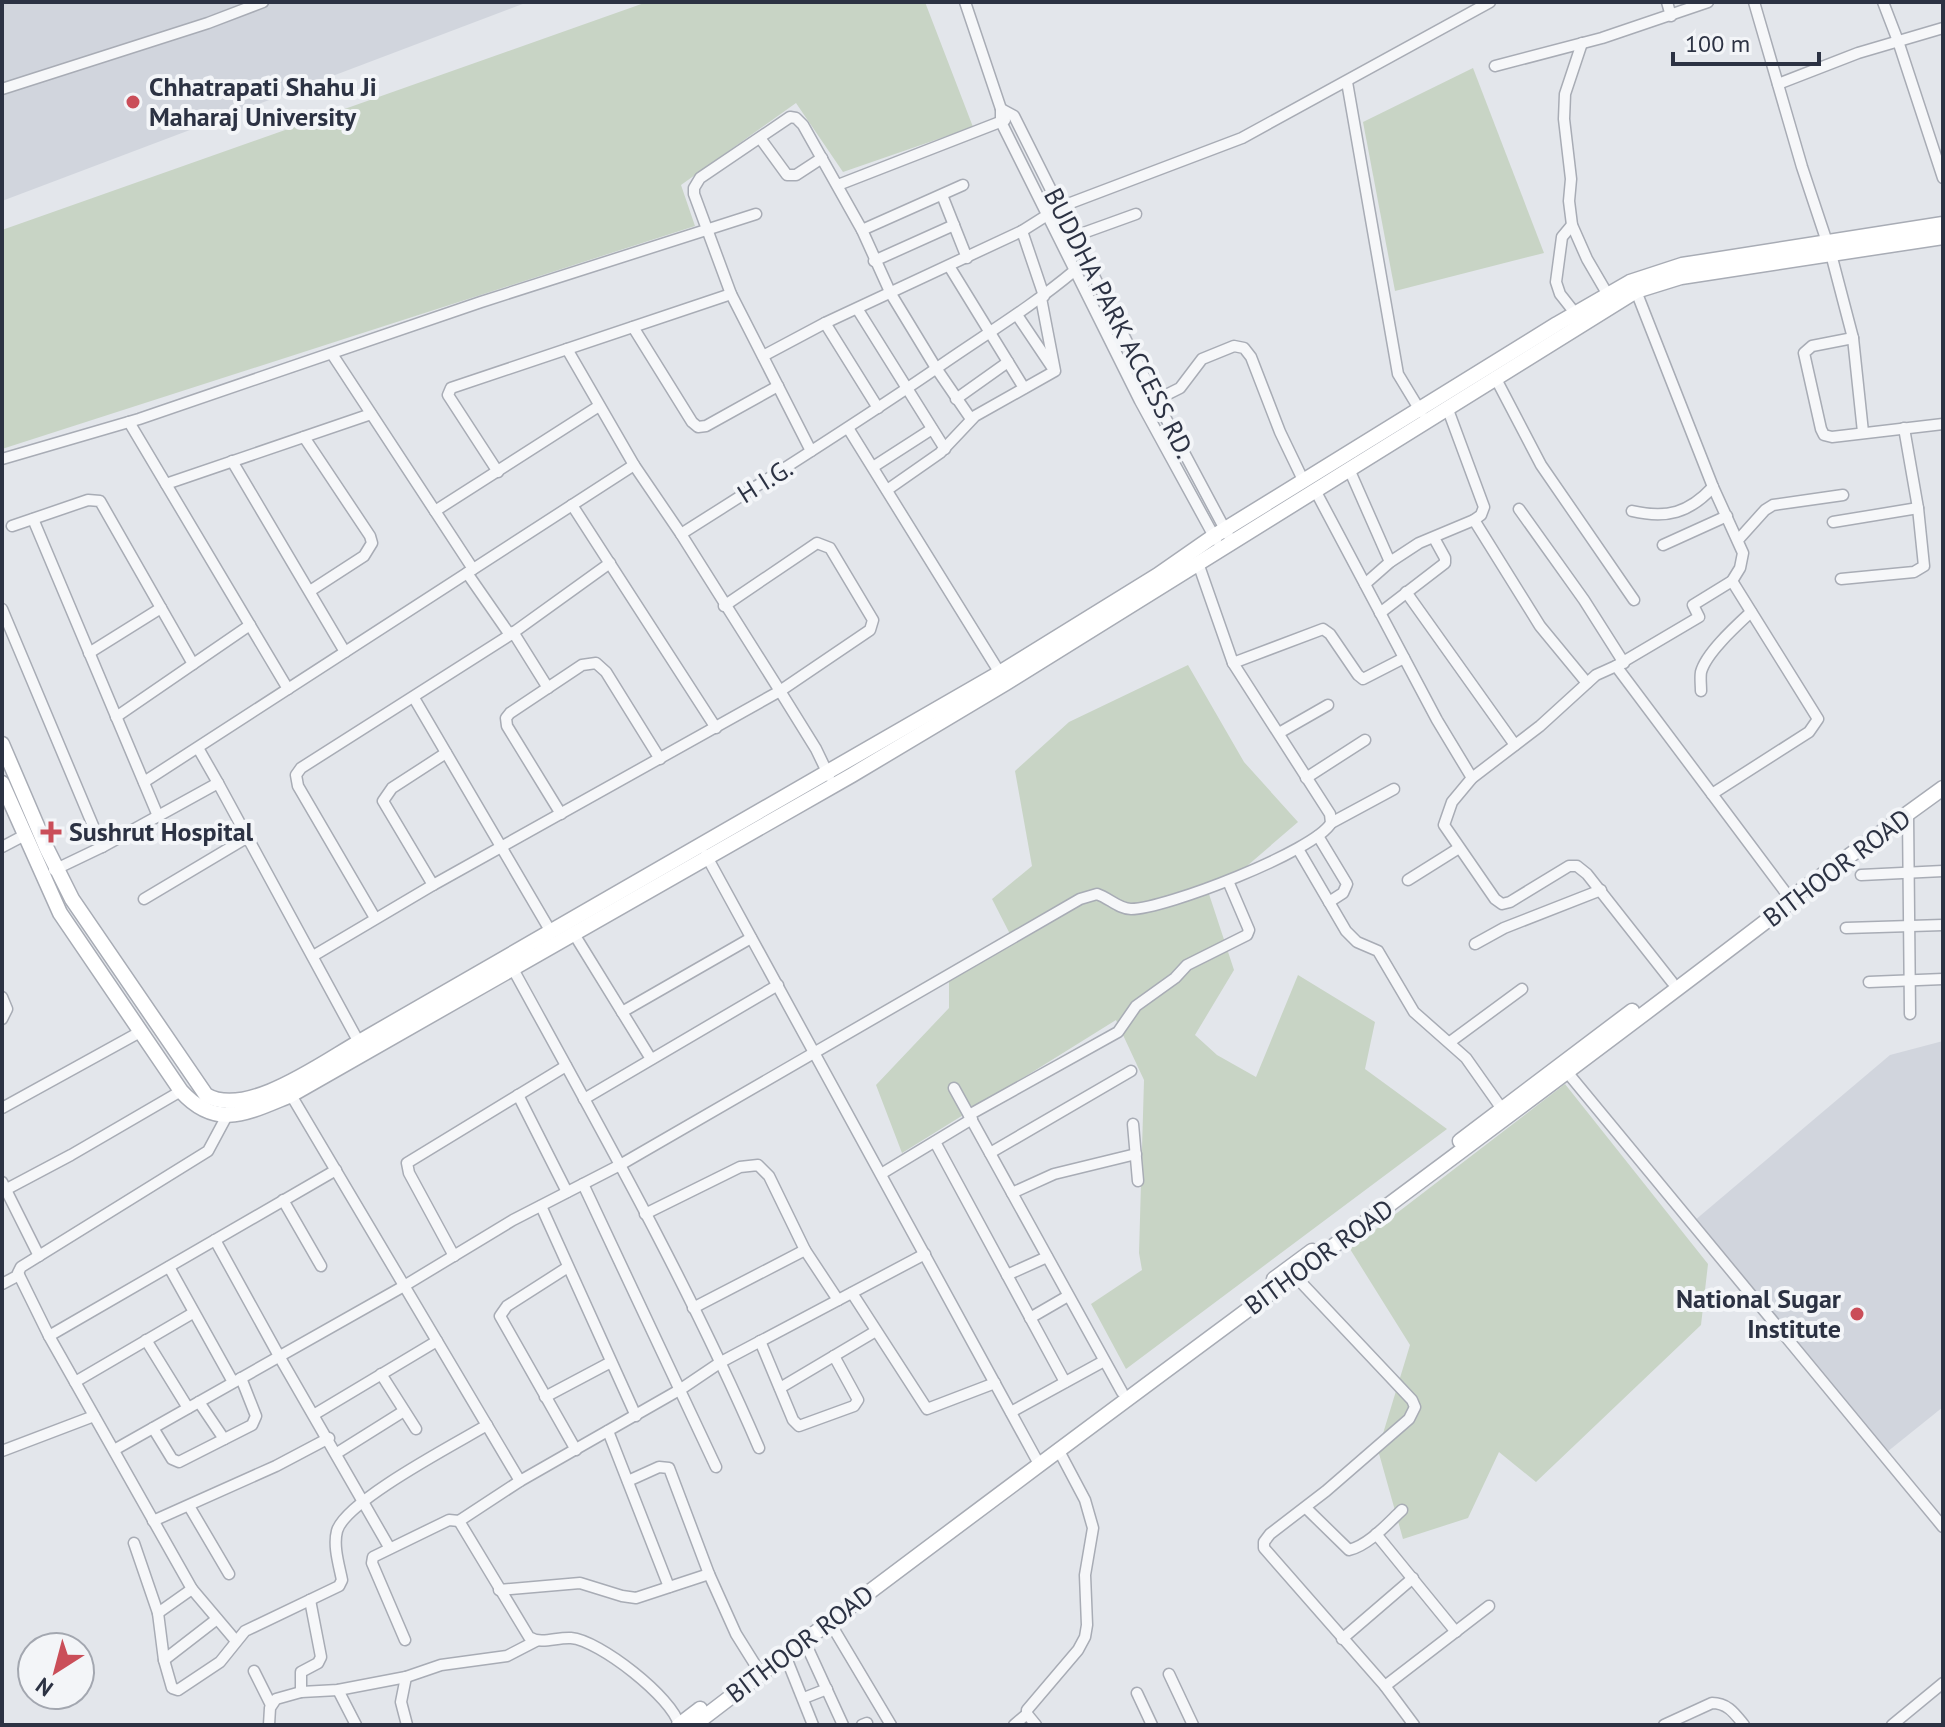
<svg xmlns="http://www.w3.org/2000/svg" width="1945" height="1727" font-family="'PT Sans',sans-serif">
<rect width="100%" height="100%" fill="#e3e6eb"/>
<!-- built -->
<g fill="#d1d5dd">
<polygon points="2,2 528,2 2,201"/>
<polygon points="1943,1041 1943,1407 1887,1452 1694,1221 1890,1055"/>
</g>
<!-- green -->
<g fill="#c8d4c5">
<polygon points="647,2 925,2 973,127 843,172 796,103 681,185 695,226 2,449 2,230"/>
<polygon points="1473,68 1544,253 1395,291 1363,122"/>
<polygon points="1188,665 1244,762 1298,822 1233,878 1208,891 1234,970 1195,1035 1217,1055 1256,1077 1298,975 1375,1022 1365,1069 1447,1129 1126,1369 1091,1304 1142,1270 1139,1253 1144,1080 1116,1020 902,1153 876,1085 949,1008 949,975 1011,936 992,899 1032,866 1015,771 1069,722"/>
<polygon points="1565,1084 1708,1264 1701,1325 1536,1482 1499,1452 1468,1518 1403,1539 1378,1450 1410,1345 1350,1249"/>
</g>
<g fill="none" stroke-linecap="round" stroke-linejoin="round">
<defs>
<g id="street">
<polyline points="965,2 1001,109 1001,122 1140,401 1216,540"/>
<polyline points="1667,2 1671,16"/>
<polyline points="1754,2 1802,167 1831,254 1853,338 1863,432"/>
<polyline points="1883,2 1898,41 1943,178"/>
<polyline points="1582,43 1565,94 1564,119 1571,179 1569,201 1572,225 1587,259 1608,295"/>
<polyline points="1495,66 1602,38 1708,2"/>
<polyline points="1347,82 1398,374 1421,412"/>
<polyline points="1778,84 1858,53 1943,28"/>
<polyline points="2,89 208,23 263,2"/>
<polyline points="1001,109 1014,116 1156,400 1228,535"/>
<polyline points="760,138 787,175 796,175 822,158"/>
<polyline points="838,185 1005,120"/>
<polyline points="942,195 967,258"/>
<polyline points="1572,225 1562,237 1556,282 1560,294 1575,313"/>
<polyline points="862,230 963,185"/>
<polyline points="1022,231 1044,296"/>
<polyline points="1075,236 1136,214"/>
<polyline points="874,261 954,225"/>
<polyline points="949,266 1024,388"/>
<polyline points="1636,291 1713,487 1743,553 1740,568 1732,581 1693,605 1699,617 1616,666 1712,794"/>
<polyline points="858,310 945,449"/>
<polyline points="1017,315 1054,370"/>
<polyline points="825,323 878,408"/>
<polyline points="633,327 692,422 698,427 706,426 778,386"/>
<polyline points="1853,338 1812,346 1804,353 1821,429 1824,435 1832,437 1943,424"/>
<polyline points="567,349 634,465 681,534 780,691 816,749 829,776"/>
<polyline points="332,354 473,569"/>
<polyline points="763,356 825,323 1022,231 1060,207 1242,138 1490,2"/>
<polyline points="1495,377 1541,465 1634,600"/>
<polyline points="956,399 1008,362"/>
<polyline points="1156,400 1180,388 1202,359 1234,346 1244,348 1251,357 1280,432 1304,482"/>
<polyline points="1447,407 1484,507 1481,515 1474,520"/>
<polyline points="129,422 288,689"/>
<polyline points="848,428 1003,678"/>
<polyline points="304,437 370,536 372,543 364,556 310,591"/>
<polyline points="811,451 731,294 694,194 694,188 700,178 790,117 796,118 803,125 862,230 891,294 936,368 971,419"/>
<polyline points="2,459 139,419 481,302 756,214"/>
<polyline points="232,461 345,652"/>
<polyline points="873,467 932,429"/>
<polyline points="1349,469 1390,562"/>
<polyline points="498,472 448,395 451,388 731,294"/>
<polyline points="166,484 371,414"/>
<polyline points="887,490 940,453 975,416 1055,371 1041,298"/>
<polyline points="1315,490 1437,720 1472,778"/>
<polyline points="572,505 716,728"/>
<polyline points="1519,509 1584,600 1624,663"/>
<polyline points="435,511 599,406"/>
<path d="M1632,511c35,8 57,2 81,-24"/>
<polyline points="33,519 158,816"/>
<polyline points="1833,522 1918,508"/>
<polyline points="12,526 88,500 100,501 193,664"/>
<path d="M681,534c85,-54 170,-107 253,-164 47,-33 96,-62 140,-99"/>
<polyline points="1738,540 1765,510 1773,505 1843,495"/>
<polyline points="1663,545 1727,516"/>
<polyline points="467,573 510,635"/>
<polyline points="1841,579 1914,572 1924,566 1918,508 1904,428"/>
<polyline points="1732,581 1818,719 1809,732 1712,794 1789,897"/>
<polyline points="1365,584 1390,562 1419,543 1474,520 1540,626 1587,683"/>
<polyline points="1406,592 1515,745"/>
<polyline points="2,609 102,847"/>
<polyline points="1380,613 1445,563 1445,558 1434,538"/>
<polyline points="513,632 548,688"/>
<polyline points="89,653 161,608"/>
<polyline points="1233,663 1323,629 1330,634 1358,675 1363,679 1404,658"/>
<polyline points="1616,666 1596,675 1540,726 1472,778 1452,802 1444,825 1495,899 1502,904 1510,902 1569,866 1577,866 1587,874 1672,982"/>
<path d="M1701,691c0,-6 -1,-13 0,-19 5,-19 35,-46 50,-60"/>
<polyline points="414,698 551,932"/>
<polyline points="116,717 250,625"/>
<polyline points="1279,733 1328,705"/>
<polyline points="198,748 218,783"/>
<polyline points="1306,778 1365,740"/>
<polyline points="144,782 634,465"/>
<polyline points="561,814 507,726 506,718 510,713 582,665 596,663 606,672 660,759"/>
<polyline points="1908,814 1910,1014"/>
<polyline points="1331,823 1394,789"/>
<polyline points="1318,836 1347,884 1343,893 1329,902"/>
<polyline points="2,847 23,836"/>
<polyline points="1298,849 1346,931 1357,942 1378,951 1414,1012 1466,1058 1502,1109"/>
<polyline points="706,855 1039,1464"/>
<polyline points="54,870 102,847 218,783 362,1048"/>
<polyline points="1861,875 1943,871"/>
<polyline points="1408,880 1459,848"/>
<polyline points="433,885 383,801 392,788 446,753"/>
<polyline points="144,899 248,837"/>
<polyline points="375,918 298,786 296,775 301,768 510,635 610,563"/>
<polyline points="1846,928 1943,925"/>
<polyline points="574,934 651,1059"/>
<polyline points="1475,944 1504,928 1601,890"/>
<polyline points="313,956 433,885 780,691 870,630 873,620 830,548 817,543 724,606"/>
<path d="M513,969c86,157 175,314 246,479"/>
<polyline points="1869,982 1943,979"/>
<polyline points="2,997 7,1009 2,1019"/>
<polyline points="622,1012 751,938"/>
<polyline points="1450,1042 1522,989"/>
<polyline points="1567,1072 1943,1527"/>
<polyline points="954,1088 1122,1392"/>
<polyline points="291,1095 520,1481"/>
<polyline points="518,1095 567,1192"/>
<polyline points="584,1099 778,985"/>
<polyline points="2,1108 140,1032"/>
<polyline points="230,1110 208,1151 21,1267 18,1273 49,1336 192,1589 236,1641"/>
<polyline points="969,1115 1118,1032 1136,1006 1175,978 1187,965 1247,935 1249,930 1228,881"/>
<polyline points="1133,1124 1138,1181"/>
<polyline points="935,1142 1065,1382"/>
<polyline points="990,1153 1131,1071"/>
<polyline points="881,1174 972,1119"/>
<polyline points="2,1182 39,1256"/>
<polyline points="583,1184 716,1467"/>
<polyline points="5,1190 71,1155 181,1091"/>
<polyline points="1012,1193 1054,1174 1136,1154"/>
<polyline points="283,1200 321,1266"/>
<polyline points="541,1206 636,1416"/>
<polyline points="645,1214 740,1167 758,1165 769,1176 805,1250 838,1300"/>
<polyline points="215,1240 279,1356 389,1547"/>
<polyline points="454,1256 409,1173 407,1163 566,1066"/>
<polyline points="169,1267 233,1382"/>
<polyline points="568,1267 507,1306 500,1316 576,1450"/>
<polyline points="1007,1275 1047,1257"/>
<polyline points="1295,1276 1412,1400 1415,1407 1409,1419 1326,1491 1270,1534 1264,1542 1264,1548 1385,1686 1414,1725"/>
<polyline points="2,1284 19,1275"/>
<polyline points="852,1293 927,1409 995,1383"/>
<polyline points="693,1308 805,1250"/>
<polyline points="1030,1318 1068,1296"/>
<polyline points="49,1336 336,1170"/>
<polyline points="146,1340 188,1408"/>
<polyline points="760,1341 793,1420 799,1426 854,1406 858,1400 834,1356"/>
<polyline points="381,1374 416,1429"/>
<polyline points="75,1382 193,1313"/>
<polyline points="780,1388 876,1331"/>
<polyline points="545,1397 611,1362"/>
<polyline points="199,1402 224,1439"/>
<polyline points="1011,1412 1104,1361"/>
<polyline points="315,1414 437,1341"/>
<polyline points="153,1428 172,1459 179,1462 252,1425 256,1416 241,1378"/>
<polyline points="608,1431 669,1587"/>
<path d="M114,1450l290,-164 109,-66 107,-55 460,-266 17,-5c12,4 22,15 34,15 34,0 184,-58 200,-86l-1,-9 -97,-151 -35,-100"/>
<polyline points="2,1451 94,1416"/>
<polyline points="337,1453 404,1411"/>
<polyline points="628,1481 659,1467 669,1468 709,1574 736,1634 756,1666"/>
<polyline points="189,1506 229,1574"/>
<path d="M1306,1508l43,42c20,-5 38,-26 53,-40"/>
<polyline points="153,1521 276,1466 329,1438"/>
<polyline points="1376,1534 1456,1632"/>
<path d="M134,1543l24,70 6,47 8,28 6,2 42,-28 25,-31 94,-45 3,-6c-3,-15 -9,-34 -5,-49 8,-30 120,-88 150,-106"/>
<polyline points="499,1590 580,1583 622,1596 636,1598 709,1574"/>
<polyline points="158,1613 192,1589"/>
<polyline points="829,1621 891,1725"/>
<polyline points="1342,1639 1413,1578"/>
<polyline points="405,1640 372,1563 373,1557 449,1520 459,1521"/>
<polyline points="804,1640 843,1725"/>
<polyline points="785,1655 813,1725"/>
<polyline points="164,1660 217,1619"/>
<polyline points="254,1671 271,1705"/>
<polyline points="1169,1674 1193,1725"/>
<polyline points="406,1677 401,1702 407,1725"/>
<polyline points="1385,1686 1489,1606"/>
<polyline points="338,1690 356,1725"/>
<polyline points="301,1692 301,1672 318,1663 321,1657 310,1600"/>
<polyline points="1137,1693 1152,1725"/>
<polyline points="804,1698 827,1689"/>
<polyline points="269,1725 270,1708 276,1699 301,1692 338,1690 406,1677 441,1665 507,1656 536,1641"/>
<path d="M679,1725c-6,-27 -80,-85 -108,-87 -15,-1 -29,7 -42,-1l-70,-116 61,-40 161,-92 40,-27 204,-108"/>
<polyline points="862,1725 867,1723"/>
<polyline points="1014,1725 1027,1714"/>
<polyline points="1036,1725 1027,1714 1027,1710 1078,1650 1085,1637 1087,1625 1085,1575 1093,1528 1085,1500 1058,1449"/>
<path d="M1664,1725l48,-22c16,0 23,11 32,22"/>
<polyline points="1892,1725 1943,1683"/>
</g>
<g id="secondary">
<path d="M2,744l45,105 25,50 134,196c40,24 116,-32 153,-53l642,-370 157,-97 56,-39 343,-212 73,-42 52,-17 261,-41"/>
<path d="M2,783l58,130 121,178c36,40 68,21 110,4l561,-320 154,-92 630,-392 45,-14 262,-40"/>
<polyline points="1460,1141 1632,1011"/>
<polyline points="1274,1279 1312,1251"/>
<polyline points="679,1725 700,1709"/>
<path d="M694,1725c360,-276 728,-540 1088,-816l16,-16 145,-105"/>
</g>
</defs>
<!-- street casing -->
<use href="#street" stroke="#a8acb5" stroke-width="13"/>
<!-- secondary casing -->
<use href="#secondary" stroke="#a8acb5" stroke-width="17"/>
<!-- street -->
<use href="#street" stroke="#f6f7f9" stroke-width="10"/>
<!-- secondary -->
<use href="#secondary" stroke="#fff" stroke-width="14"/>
</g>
<!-- markers -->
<g fill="#ca4e59" stroke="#f3f5f8" stroke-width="3">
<circle cx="133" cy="102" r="8"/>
<path d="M47 820h8v8h8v8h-8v8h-8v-8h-8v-8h8z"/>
<circle cx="1857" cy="1314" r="8"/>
</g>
<g text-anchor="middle" stroke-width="8" stroke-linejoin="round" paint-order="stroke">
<!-- poi labels -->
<g font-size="26" font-weight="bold" fill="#2c3243" stroke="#f3f5f8" text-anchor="start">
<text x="149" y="96">Chhatrapati Shahu Ji<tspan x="149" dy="30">Maharaj University</tspan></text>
<text x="69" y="841">Sushrut Hospital</text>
<text x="1841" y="1308" text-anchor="end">National Sugar<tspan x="1841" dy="30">Institute</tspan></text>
</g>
<!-- street labels -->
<g font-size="26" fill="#2c3243" stroke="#f3f5f8">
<text transform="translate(1119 323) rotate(63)" y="9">BUDDHA PARK ACCESS RD.</text>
<text transform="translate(765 481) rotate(-32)" y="9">H I.G.</text>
<text transform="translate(1837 868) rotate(-37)" y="9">BITHOOR ROAD</text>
<text transform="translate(1319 1257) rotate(-36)" y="9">BITHOOR ROAD</text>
<text transform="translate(800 1644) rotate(-37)" y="9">BITHOOR ROAD</text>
</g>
</g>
<!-- border -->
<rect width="1945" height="1727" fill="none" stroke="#2c3243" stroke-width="8"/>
<!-- north arrow -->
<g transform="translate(56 1671) rotate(216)"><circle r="38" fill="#f3f5f8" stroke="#a3a7b0" stroke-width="2"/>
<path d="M0-6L14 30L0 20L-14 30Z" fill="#ca4e59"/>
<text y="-12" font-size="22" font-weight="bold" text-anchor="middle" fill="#2c3243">N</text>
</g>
<!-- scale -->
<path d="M1673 52v12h146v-12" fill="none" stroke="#2c3243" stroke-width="4"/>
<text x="1685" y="52" font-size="24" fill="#2c3243" stroke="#f3f5f8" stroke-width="6" paint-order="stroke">100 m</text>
</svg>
